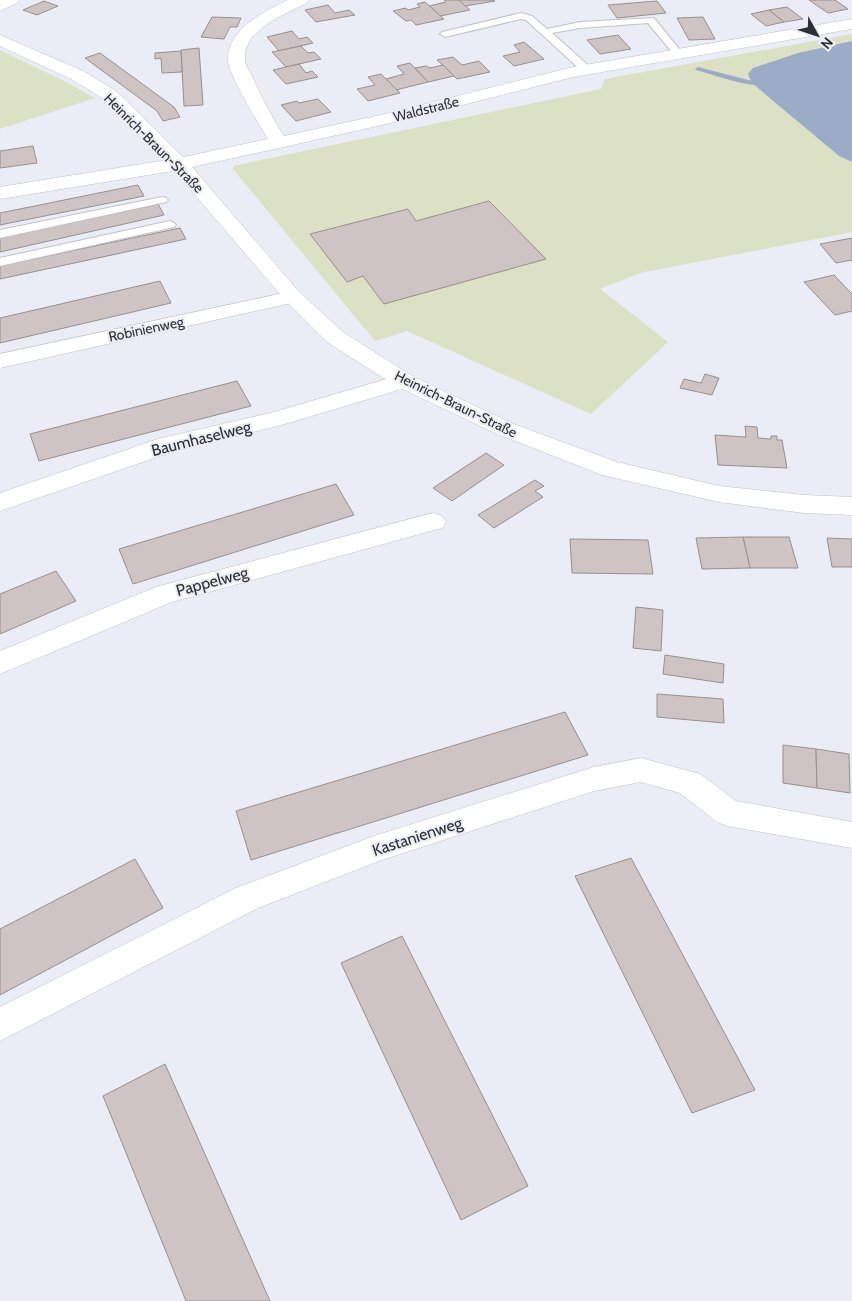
<svg xmlns="http://www.w3.org/2000/svg" width="852" height="1301" font-family="Cabin,sans-serif">
<rect width="100%" height="100%" fill="#eaedf5"/>
<!-- green -->
<g fill="#dce0c4">
<polygon points="852,34 852,232 640,273 600,289 668,342 591,414 407,331 375,341 233,169 233,166 601,89 605,79"/>
<polygon points="0,50 66,82 95,98 0,129"/>
</g>
<!-- water -->
<polygon fill="#9dacc6" points="852,41 852,162 839,156 752,83 748,74 753,68 798,53"/>
<g fill="none" stroke-linecap="round" stroke-linejoin="round">
<!-- stream -->
<path fill="#9dacc6" fill-rule="evenodd" d="M698,67l54,14h14l3,2c-13,8 -57,-9 -73,-13l-1,-1z"/>
</g>
<!-- building -->
<g fill="#cec4c3" stroke="#988f8e">
<polygon points="444,0 459,0 470,10 440,16 429,6 446,2"/>
<polygon points="459,0 494,0 495,1 465,6"/>
<polygon points="809,0 835,0 848,9 828,13"/>
<polygon points="44,1 58,6 37,15 23,10"/>
<polygon points="657,1 666,13 617,18 608,5"/>
<polygon points="425,2 444,19 416,25 411,20 406,21 393,11 406,8 408,10 420,7 417,4"/>
<polygon points="328,5 335,13 349,10 355,15 316,22 305,10"/>
<polygon points="787,7 803,19 784,22 769,10"/>
<polygon points="769,10 784,22 766,26 751,14"/>
<polygon points="212,17 241,18 237,27 230,27 224,39 201,37"/>
<polygon points="703,17 715,39 689,40 677,18"/>
<polygon points="292,31 299,39 307,37 313,43 279,51 267,37"/>
<polygon points="618,35 631,49 600,54 587,40"/>
<polygon points="524,42 544,59 514,66 503,56 520,52 514,45"/>
<polygon points="301,46 308,53 314,52 321,59 286,67 272,52"/>
<polygon points="199,48 203,105 184,106 181,50"/>
<polygon points="181,51 182,72 162,73 161,58 155,59 155,53"/>
<polygon points="100,53 174,107 180,117 163,121 157,111 85,58"/>
<polygon points="453,57 462,65 479,61 490,72 457,79 437,60"/>
<polygon points="410,63 428,82 396,90 386,79 404,74 397,66"/>
<polygon points="299,64 306,73 312,71 318,77 286,84 273,70"/>
<polygon points="443,65 454,76 428,82 415,68 426,66 430,68"/>
<polygon points="381,74 400,93 368,101 357,89 375,85 368,77"/>
<polygon points="318,99 331,112 296,121 281,105 297,101 299,103"/>
<polygon points="33,146 37,163 0,168 0,151"/>
<polygon points="138,185 144,196 0,225 0,213"/>
<polygon points="489,201 546,259 384,304 363,276 347,282 310,234 408,209 416,221"/>
<polygon points="158,204 164,215 0,252 0,238"/>
<polygon points="180,228 186,239 0,279 0,266"/>
<polygon points="852,238 852,260 836,263 820,244"/>
<polygon points="834,275 852,294 852,311 835,315 804,282"/>
<polygon points="160,281 171,303 0,343 0,318"/>
<polygon points="705,374 719,378 712,395 680,388 684,379 701,383"/>
<polygon points="237,381 251,406 39,461 30,434"/>
<polygon points="745,426 757,427 758,438 771,439 771,436 777,436 777,440 782,440 787,468 718,465 715,435 746,437"/>
<polygon points="486,453 504,465 452,501 433,488"/>
<polygon points="535,480 544,486 535,491 543,497 494,528 478,515"/>
<polygon points="336,484 354,515 133,584 119,549"/>
<polygon points="743,537 789,537 798,568 750,568"/>
<polygon points="743,537 750,568 702,569 696,538"/>
<polygon points="827,538 852,539 852,567 832,567"/>
<polygon points="570,539 648,540 653,574 572,573"/>
<polygon points="56,571 76,601 0,634 0,594"/>
<polygon points="636,607 663,610 661,651 633,648"/>
<polygon points="665,655 724,664 723,683 663,674"/>
<polygon points="657,694 723,699 724,723 657,717"/>
<polygon points="565,712 588,755 251,860 236,811"/>
<polygon points="783,745 816,749 817,788 783,783"/>
<polygon points="816,749 849,754 850,793 817,788"/>
<polygon points="631,858 755,1090 692,1113 575,876"/>
<polygon points="135,859 163,908 0,995 0,929"/>
<polygon points="402,936 528,1186 461,1220 341,963"/>
<polygon points="165,1064 270,1301 186,1301 103,1096"/>
</g>
<g fill="none" stroke-linecap="round" stroke-linejoin="round">
<defs>
<g id="service">
<polygon points="521,13 532,16 547,29 580,22 654,18 684,55 679,58 676,57 648,23 580,28 552,33 591,68 591,72 583,72 526,20 521,19 445,37 440,34 442,32"/>
<polygon points="162,197 166,198 168,200 166,202 0,238 0,230"/>
<polygon points="170,221 174,223 176,225 174,227 0,266 0,258"/>
</g>
<g id="minor">
<polygon points="0,0 19,0 17,3 0,11"/>
<path d="M288,0h21l-2,3c-22,11 -65,27 -62,57 0,5 4,10 6,14 10,22 20,42 33,62l110,-24 179,-45 279,-48v10l-279,48 -178,45 -116,26 -100,22 -179,29v-12l179,-29 89,-19c-9,-15 -40,-65 -40,-79 -1,-31 37,-49 60,-60z"/>
<polygon points="293,291 300,293 304,297 300,301 0,368 0,354"/>
<polygon points="404,374 412,376 415,381 412,386 285,424 172,452 0,511 0,493 158,439 274,412"/>
<polygon points="433,513 442,516 446,522 442,528 172,602 0,674 0,651 156,587"/>
<polygon points="641,758 700,774 736,801 852,822 852,848 728,826 717,822 680,793 641,782 594,791 379,861 258,908 0,1041 0,1007 236,888 374,836 594,767"/>
</g>
<polygon id="tertiary" points="0,35 83,71 116,91 186,160 300,293 343,332 412,376 511,423 617,462 719,486 804,495 852,497 852,515 804,513 719,502 602,475 495,433 396,386 327,342 286,301 172,168 104,99 71,79 0,46"/>
</defs>
<!-- service casing -->
<use href="#service" stroke="#bfc2c9" stroke-width="2"/>
<!-- minor casing -->
<use href="#minor" stroke="#bfc2c9" stroke-width="1"/>
<!-- tertiary casing -->
<use href="#tertiary" stroke="#bfc2c9" stroke-width="1"/>
<!-- service -->
<use href="#service" fill="#fff" fill-rule="evenodd"/>
<!-- minor -->
<use href="#minor" fill="#fff" fill-rule="evenodd"/>
<!-- tertiary -->
<use href="#tertiary" fill="#fff" fill-rule="evenodd"/>
</g>
<g text-anchor="middle" stroke-width="4" stroke-linejoin="round" paint-order="stroke">
<!-- far-street labels -->
<g font-size="14" fill="#2e2f32" stroke="#eaedf5">
<text transform="translate(426 109) rotate(-14)" y="5">Waldstraße</text>
<text transform="translate(154 143) rotate(45)" y="5">Heinrich-Braun-Straße</text>
<text transform="translate(146 329) rotate(-12)" y="5">Robinienweg</text>
<text transform="translate(456 404) rotate(26)" y="5">Heinrich-Braun-Straße</text>
</g>
<!-- street labels -->
<g font-size="16" fill="#2e2f32" stroke="#eaedf5">
<text transform="translate(201 438) rotate(-14)" y="6">Baumhaselweg</text>
<text transform="translate(212 581) rotate(-15)" y="6">Pappelweg</text>
<text transform="translate(417 836) rotate(-18)" y="6">Kastanienweg</text>
</g>
</g>
<!-- north arrow -->
<g transform="translate(817 35) rotate(130)" stroke="#eaedf5" stroke-width="4" paint-order="stroke">
<path d="M0-4L9 19L0 12L-9 19Z" fill="#2e2f32"/>
<text y="-8" font-size="14" font-weight="bold" text-anchor="middle" fill="#2e2f32">N</text>
</g>
</svg>
